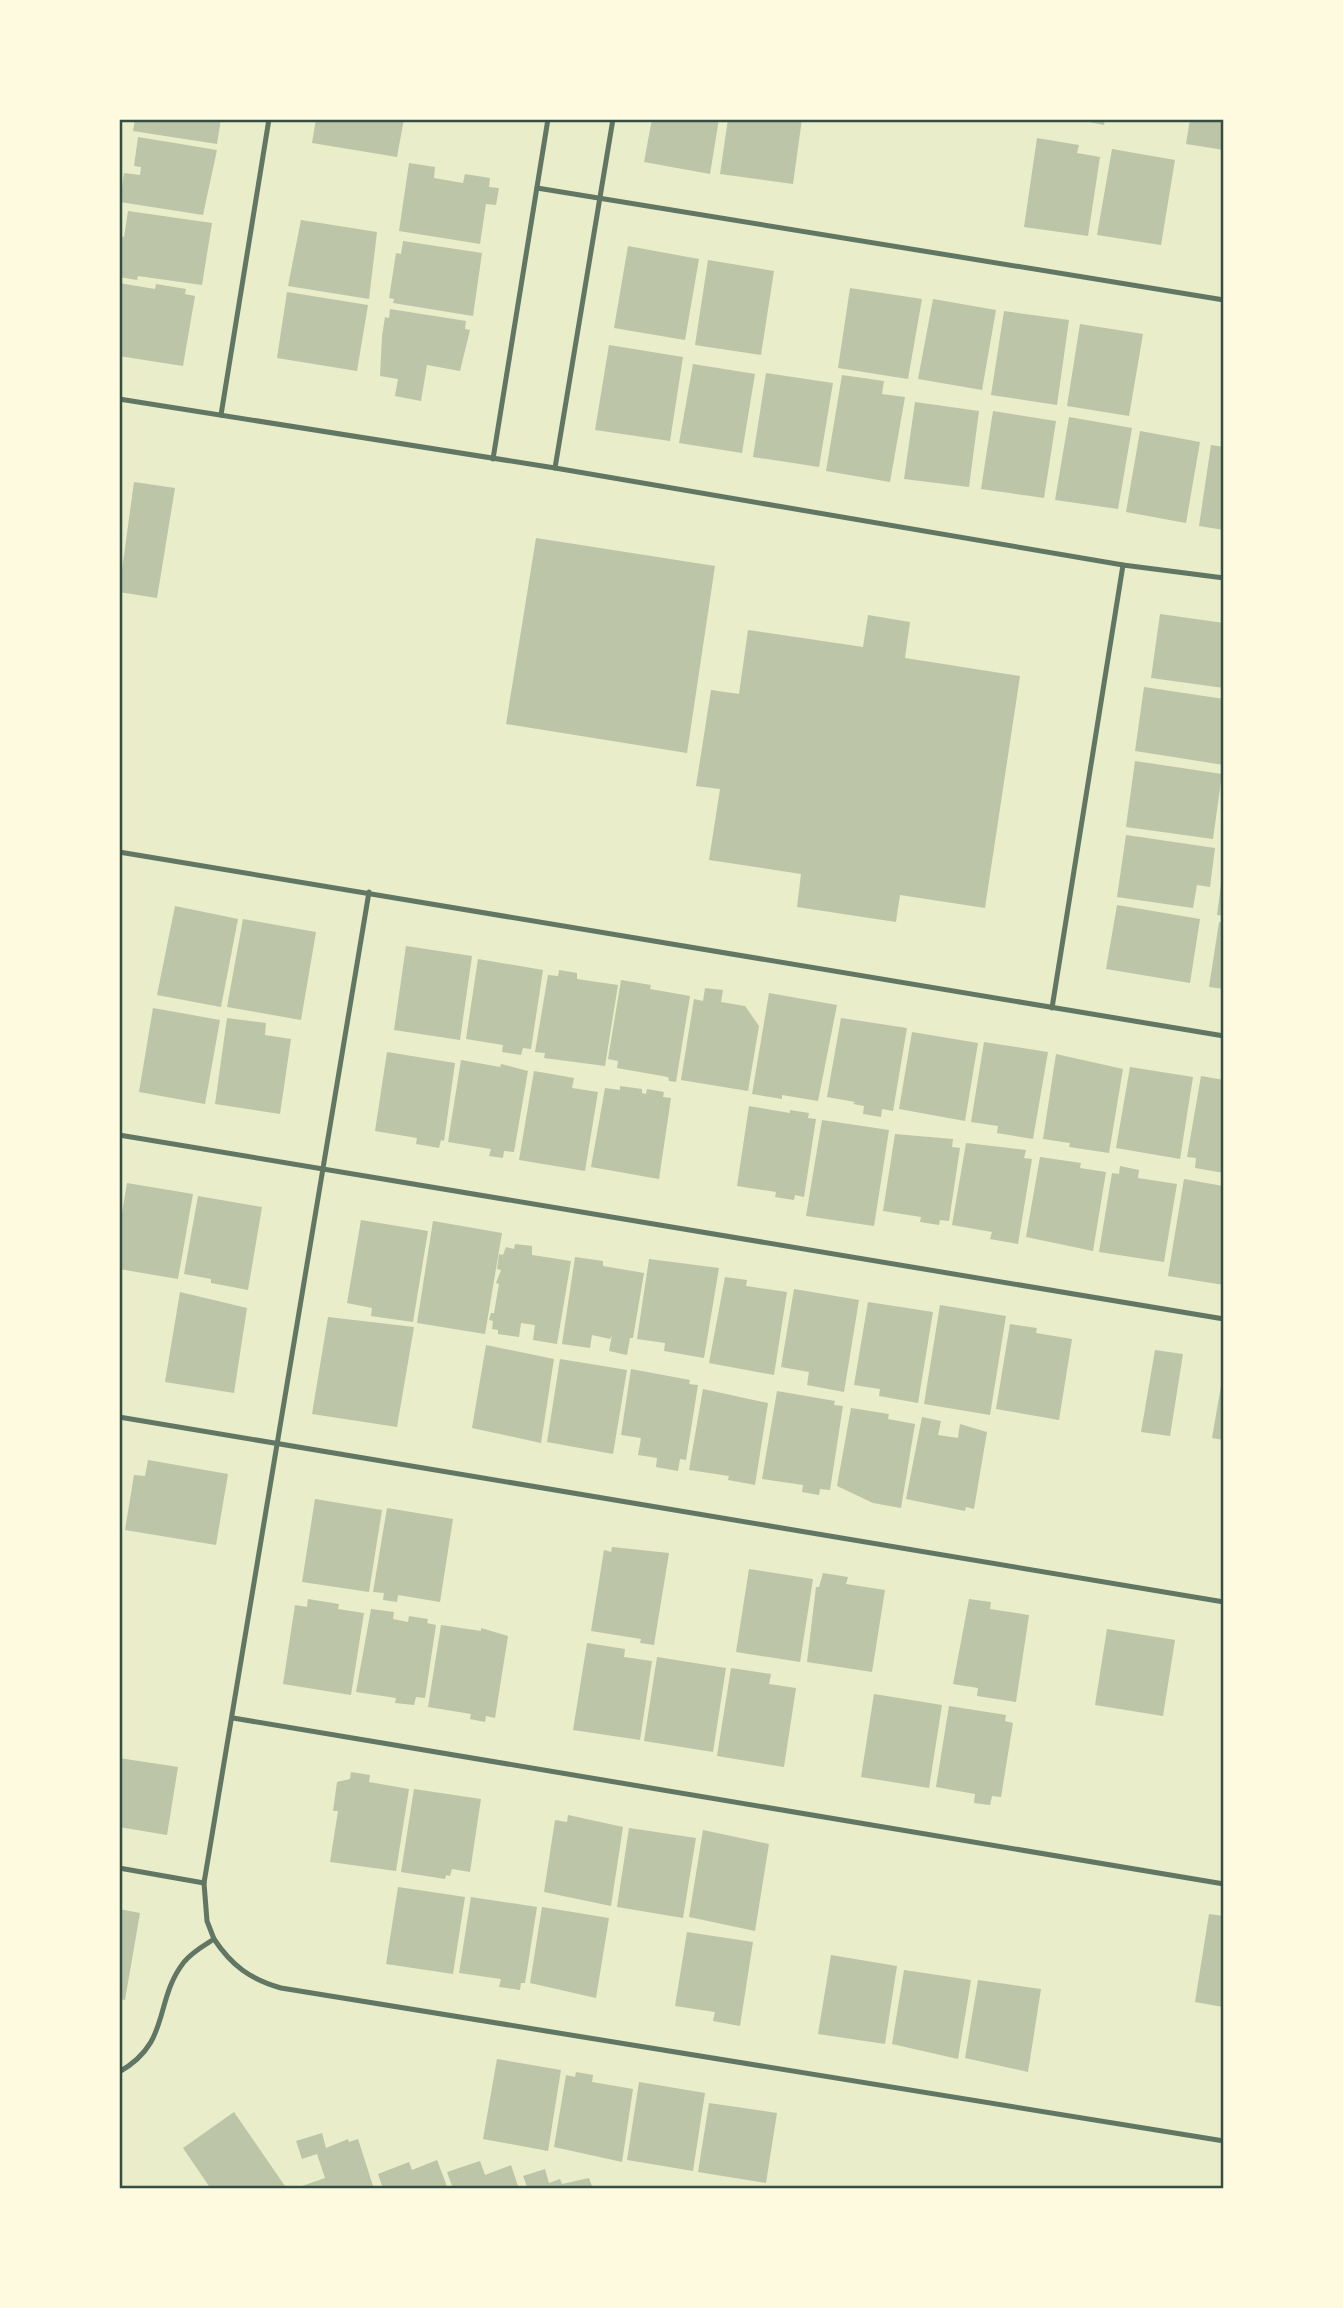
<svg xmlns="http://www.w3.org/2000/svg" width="1343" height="2308" font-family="'Roboto Condensed',sans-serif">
<rect width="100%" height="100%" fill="#e9edc9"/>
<!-- building -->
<g fill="#bcc5a7">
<polygon points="135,119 221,119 217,144 133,131"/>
<polygon points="316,119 404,119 397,157 312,143"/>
<polygon points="652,119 719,119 710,174 644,162"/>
<polygon points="728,119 802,119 793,184 720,174"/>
<polygon points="1074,119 1105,119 1104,125"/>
<polygon points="1190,119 1224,119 1224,150 1186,144"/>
<polygon points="138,137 217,150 203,215 120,202 124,173 140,175 141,167 134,166"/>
<polygon points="1037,138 1079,145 1077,153 1100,157 1088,236 1024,227"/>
<polygon points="1112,149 1175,160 1161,245 1097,235"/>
<polygon points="409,163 435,167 434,178 463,183 465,174 490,178 489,187 499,188 496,205 486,204 480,244 399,231"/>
<polygon points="128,211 212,223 202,285 138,276 137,280 119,277 119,236 124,237"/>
<polygon points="301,220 377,232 369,299 288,286"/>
<polygon points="403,241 482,253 473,316 393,303 394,299 389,298 396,253 401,254"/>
<polygon points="628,246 699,259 685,340 614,328"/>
<polygon points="708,260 774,271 761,355 695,345"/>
<polygon points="119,283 155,289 156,284 186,289 185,294 195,296 183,366 119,356"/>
<polygon points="850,288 922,299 908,379 838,368"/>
<polygon points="287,292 368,305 357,371 277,358"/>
<polygon points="933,299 996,310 982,390 918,379"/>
<polygon points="390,309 466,321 465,329 470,330 460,371 427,365 421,401 395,396 398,379 380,376 382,336 385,317 389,318"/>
<polygon points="1004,311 1069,320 1057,405 991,395"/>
<polygon points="1080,324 1143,334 1129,416 1067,406"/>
<polygon points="609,345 683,357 670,441 595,430"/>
<polygon points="693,364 755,374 742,453 679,443"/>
<polygon points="766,373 833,383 819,467 753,457"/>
<polygon points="842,375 884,381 882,394 905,397 890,482 826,471"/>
<polygon points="915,402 979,411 969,487 904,479"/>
<polygon points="993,411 1056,421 1044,498 981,489"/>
<polygon points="1069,417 1132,428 1118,509 1055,500"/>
<polygon points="1140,431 1200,442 1186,523 1126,512"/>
<polygon points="1211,445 1224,447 1224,530 1199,526"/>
<polygon points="134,482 175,488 157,598 119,592"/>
<polygon points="536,538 715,566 687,753 506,724"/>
<polygon points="1160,614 1224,623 1224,688 1151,678"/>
<polygon points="868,615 910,622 905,658 1020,676 985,908 900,895 896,922 797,907 801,874 709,860 720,789 696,786 711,690 739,694 748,630 863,647"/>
<polygon points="1144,687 1224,699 1224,765 1135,751"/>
<polygon points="1135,761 1222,774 1213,839 1126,827"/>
<polygon points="1126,835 1215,848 1210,887 1197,885 1193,908 1117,897"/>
<polygon points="1222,876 1224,876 1224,916 1217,915"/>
<polygon points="1117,905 1200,919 1190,983 1106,969"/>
<polygon points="175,906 238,919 221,1007 157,995"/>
<polygon points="243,919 316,932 301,1020 227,1007"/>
<polygon points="1219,922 1224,923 1224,989 1209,987"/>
<polygon points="406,946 472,956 460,1040 394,1030"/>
<polygon points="478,959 543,970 531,1049 523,1048 521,1055 502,1052 503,1045 466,1039"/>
<polygon points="559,970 577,973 577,979 618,985 605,1066 544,1058 545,1053 535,1052 548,975 558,976"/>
<polygon points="621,980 651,985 650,989 690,996 676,1082 669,1081 668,1077 617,1068 618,1061 608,1059"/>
<polygon points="705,988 723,990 721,1002 745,1006 759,1026 748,1091 681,1080 694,999 703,1001"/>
<polygon points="769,993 837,1005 818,1101 782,1095 782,1099 752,1094"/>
<polygon points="153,1008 220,1020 205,1104 139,1092"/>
<polygon points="227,1018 266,1023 265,1035 291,1039 280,1114 215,1104"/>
<polygon points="841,1018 907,1028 893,1111 882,1109 881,1117 863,1114 864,1106 853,1104 855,1102 827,1097"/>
<polygon points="912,1032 978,1043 965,1121 899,1109"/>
<polygon points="984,1042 1048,1052 1033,1139 997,1133 998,1126 971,1122"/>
<polygon points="387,1052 455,1063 444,1141 441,1140 439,1148 416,1144 417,1138 375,1131"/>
<polygon points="1056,1054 1123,1069 1109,1153 1069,1147 1070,1143 1043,1139"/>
<polygon points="461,1060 500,1067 501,1064 528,1071 514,1152 504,1151 503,1158 489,1156 491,1149 448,1142"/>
<polygon points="1130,1067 1193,1077 1180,1159 1116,1148"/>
<polygon points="534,1071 574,1078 572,1088 598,1092 585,1171 519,1160"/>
<polygon points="1201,1076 1224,1080 1224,1173 1195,1168 1196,1158 1187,1157"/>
<polygon points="620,1086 642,1089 642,1093 646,1094 647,1089 664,1092 663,1097 671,1098 659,1179 591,1167 605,1088 620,1090"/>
<polygon points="749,1106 790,1113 790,1110 809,1113 808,1118 816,1119 804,1197 795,1195 794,1200 775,1197 776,1192 737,1186"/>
<polygon points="822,1120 889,1130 874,1226 806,1216"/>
<polygon points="895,1134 953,1139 952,1147 960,1148 949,1221 940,1220 939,1225 920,1222 921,1217 883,1211"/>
<polygon points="966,1143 1026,1150 1024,1158 1032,1159 1018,1244 990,1239 992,1232 952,1225"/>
<polygon points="1040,1157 1081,1163 1080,1168 1106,1172 1093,1251 1026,1237"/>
<polygon points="1120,1166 1139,1170 1138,1178 1177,1184 1164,1262 1099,1252 1112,1173 1119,1174"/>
<polygon points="1184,1179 1223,1186 1224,1285 1168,1276"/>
<polygon points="127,1183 193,1194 178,1279 119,1269 119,1231"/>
<polygon points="198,1196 262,1207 248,1290 211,1283 211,1279 184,1274"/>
<polygon points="361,1220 428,1231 413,1322 371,1316 372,1308 347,1303"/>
<polygon points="433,1221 502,1233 485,1334 417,1323"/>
<polygon points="515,1244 532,1246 532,1255 571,1261 557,1344 533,1340 535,1325 521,1323 519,1337 498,1334 498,1330 492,1329 493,1321 489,1320 491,1313 494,1313 499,1284 496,1283 501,1270 497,1269 499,1254 503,1255 506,1247 514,1249"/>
<polygon points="575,1257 603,1261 603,1266 644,1273 633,1338 630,1338 627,1355 609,1351 612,1335 610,1339 592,1335 590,1348 562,1344"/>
<polygon points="649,1259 719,1268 704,1358 664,1351 665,1343 637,1339"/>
<polygon points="725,1277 747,1280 746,1286 787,1292 774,1375 709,1363"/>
<polygon points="794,1289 859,1300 844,1392 807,1385 809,1372 781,1367"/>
<polygon points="180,1292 247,1308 234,1393 165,1382"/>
<polygon points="868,1302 933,1312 918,1403 879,1396 880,1389 854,1385"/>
<polygon points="940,1305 1006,1316 990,1415 924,1404"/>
<polygon points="328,1317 414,1327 397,1427 312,1414"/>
<polygon points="1010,1324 1037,1328 1036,1333 1072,1339 1059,1420 996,1409"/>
<polygon points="486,1345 554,1359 541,1443 472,1428"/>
<polygon points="1155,1350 1183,1354 1170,1436 1141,1432"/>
<polygon points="560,1359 627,1370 613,1454 547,1442"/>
<polygon points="631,1369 690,1380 689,1384 698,1385 686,1460 680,1459 678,1471 656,1467 657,1458 638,1455 641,1438 621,1435"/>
<polygon points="1223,1374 1224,1374 1224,1440 1212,1438"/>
<polygon points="703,1389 768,1403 755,1485 728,1480 729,1476 689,1470"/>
<polygon points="777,1391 835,1401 834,1405 843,1406 830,1490 820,1489 819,1495 802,1492 803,1485 762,1479"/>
<polygon points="851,1408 889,1414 888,1419 915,1424 901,1508 873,1503 837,1486"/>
<polygon points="922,1417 941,1421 938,1435 958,1438 960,1424 987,1432 974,1509 966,1507 965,1511 906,1499"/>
<polygon points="148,1460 228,1474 216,1545 125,1530 134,1475 145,1476"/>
<polygon points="315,1499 382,1510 369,1592 302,1582"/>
<polygon points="387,1508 453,1519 440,1602 398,1595 397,1602 383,1600 384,1593 373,1592"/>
<polygon points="612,1547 669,1553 654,1645 640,1643 641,1639 591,1631 604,1550 611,1552"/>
<polygon points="749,1569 813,1579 800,1662 736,1652"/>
<polygon points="823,1573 848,1577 846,1584 885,1590 872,1672 807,1662 816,1587 819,1587"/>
<polygon points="308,1599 339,1604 338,1609 364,1613 351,1695 283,1684 295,1605 307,1607"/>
<polygon points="969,1599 991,1602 990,1609 1029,1615 1016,1702 977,1696 978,1688 953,1684"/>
<polygon points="371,1609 394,1612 393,1619 408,1622 409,1616 428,1619 427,1623 436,1625 425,1698 416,1697 414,1705 395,1703 396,1698 356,1692"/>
<polygon points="441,1625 481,1631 481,1628 508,1636 495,1718 486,1716 485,1722 470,1719 471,1714 428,1707"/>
<polygon points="1107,1629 1175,1640 1163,1716 1095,1705"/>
<polygon points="587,1643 625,1649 624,1657 652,1661 640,1740 573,1730"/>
<polygon points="657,1657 726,1668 713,1752 644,1741"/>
<polygon points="731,1668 771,1674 769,1684 796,1688 784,1767 717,1756"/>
<polygon points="874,1694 942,1705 929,1788 861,1777"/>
<polygon points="949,1706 1006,1715 1005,1721 1013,1723 1001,1797 992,1796 990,1805 974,1803 975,1794 936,1787"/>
<polygon points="119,1758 178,1767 167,1835 119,1827"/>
<polygon points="351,1772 370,1775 369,1782 409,1789 396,1871 330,1862 338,1811 333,1811 337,1782 350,1779"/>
<polygon points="414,1789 481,1799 470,1872 452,1869 450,1876 446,1875 445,1879 401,1872"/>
<polygon points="568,1815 623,1827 611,1906 544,1892 555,1820 567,1822"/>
<polygon points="629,1828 696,1838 683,1918 617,1907"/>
<polygon points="703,1830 769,1844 755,1931 689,1917"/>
<polygon points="398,1887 465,1897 453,1974 386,1964"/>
<polygon points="471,1897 537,1907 525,1983 521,1983 520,1990 499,1987 501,1979 459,1973"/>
<polygon points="542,1907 609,1918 596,1998 530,1983"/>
<polygon points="119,1909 140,1913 125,2000 119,1999"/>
<polygon points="1209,1914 1224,1916 1223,2007 1195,2002"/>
<polygon points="687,1932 753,1942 740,2026 713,2021 715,2012 675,2006"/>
<polygon points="831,1955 897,1966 885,2044 818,2034"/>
<polygon points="904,1970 971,1980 958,2059 892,2044"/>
<polygon points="978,1980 1041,1989 1028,2072 965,2058"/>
<polygon points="497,2059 561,2070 548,2151 483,2139"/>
<polygon points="576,2072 593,2075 592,2082 633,2089 622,2162 554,2147 566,2075 575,2077"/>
<polygon points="639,2082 705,2093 693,2171 627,2160"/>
<polygon points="709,2103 777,2113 766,2183 698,2172"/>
<polygon points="234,2112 287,2189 211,2189 183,2148"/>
<polygon points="322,2133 326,2148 348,2139 349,2142 358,2139 374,2189 303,2189 302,2186 325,2178 317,2154 302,2159 296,2141"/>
<polygon points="437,2160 448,2189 383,2189 378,2174 409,2162 412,2170"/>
<polygon points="480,2161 485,2175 511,2165 519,2189 453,2189 447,2172"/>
<polygon points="545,2169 549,2183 560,2179 562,2184 589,2178 593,2189 528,2189 523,2176"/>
</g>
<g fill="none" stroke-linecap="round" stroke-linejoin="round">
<!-- service -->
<g stroke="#617663" stroke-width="5">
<polyline points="537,188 1224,300"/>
<polyline points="119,399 555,468 1123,565 1224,578"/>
<polyline points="221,415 269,119"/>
<polyline points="493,459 548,119"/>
<polyline points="555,468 613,119"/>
<polyline points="119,852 1224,1036"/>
<polyline points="1052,1008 1123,565"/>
<polyline points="119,1135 1224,1319"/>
<polyline points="119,1417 1224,1602"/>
<polyline points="233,1718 1224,1884"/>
<polyline points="119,1868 204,1883"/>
<path d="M214,1939c18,27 36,40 67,49l943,153"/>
<path d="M119,2072c53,-30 34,-70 65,-110 8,-10 19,-16 30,-23l-7,-18 -3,-38 165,-991"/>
<polyline points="119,2189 120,2189"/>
</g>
</g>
<!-- border -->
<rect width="1343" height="2308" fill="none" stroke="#fefae0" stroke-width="242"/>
<rect x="121" y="121" width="1101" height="2066" fill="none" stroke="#344e41" stroke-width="2.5"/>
</svg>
